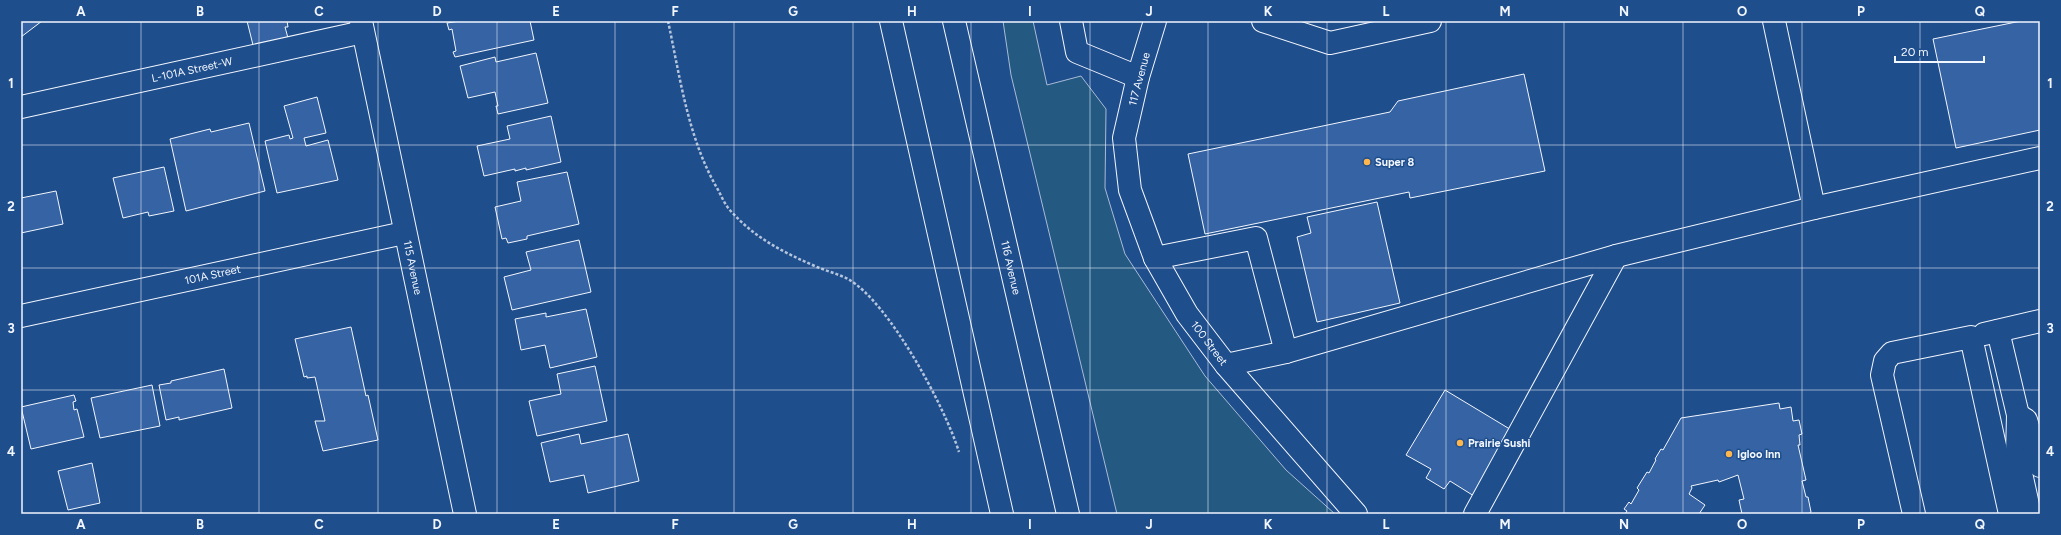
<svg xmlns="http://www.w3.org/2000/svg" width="2061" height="535" font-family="Figtree,sans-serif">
<rect width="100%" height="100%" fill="#1f4e8c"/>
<!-- green -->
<polygon fill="#245a82" stroke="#a8bbd7" points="1003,21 1033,21 1047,85 1081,76 1106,109 1105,188 1125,254 1205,376 1286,470 1335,514 1117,514 1011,75"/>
<!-- building -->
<g fill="#3563a3" stroke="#f2f6ff">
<polygon points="21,21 42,21 21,37"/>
<polygon points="247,21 287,21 288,27 285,27 288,38 253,45"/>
<polygon points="460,21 530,21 534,40 455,57 453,52 456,51 452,29 449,30 447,23"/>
<polygon points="2021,21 2040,21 2040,130 1956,148 1933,39"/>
<polygon points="536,53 548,103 498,114 496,106 498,106 495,92 468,98 460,66 495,57 496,62"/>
<polygon points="1524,74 1545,171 1410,198 1409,192 1205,234 1188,154 1390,112 1398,101"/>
<polygon points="317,97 326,133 304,138 306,146 328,140 338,180 277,193 265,141 289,135 290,139 293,138 284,106"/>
<polygon points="551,116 561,162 526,170 526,168 515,171 515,169 484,176 477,146 510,139 507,126"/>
<polygon points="249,123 265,191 186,211 170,139 210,129 211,132"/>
<polygon points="164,167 174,211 149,216 148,212 123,218 113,178"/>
<polygon points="567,172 579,224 527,236 527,239 508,243 506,238 502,239 495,207 521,201 517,182"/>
<polygon points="56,191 63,224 21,233 21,198"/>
<polygon points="1377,202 1400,303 1317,322 1297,237 1311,233 1307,217"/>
<polygon points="579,240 591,292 512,310 504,277 531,270 526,252"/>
<polygon points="586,309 597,357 550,368 545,345 521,350 515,319 546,313 546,317"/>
<polygon points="351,327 366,396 368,395 378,440 323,451 315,421 325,421 315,377 307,378 307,376 304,377 295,339"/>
<polygon points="595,366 607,421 537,436 529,401 561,394 557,374"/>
<polygon points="224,369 232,408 179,420 179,417 166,420 159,385 171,383 171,381"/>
<polygon points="152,385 160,426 100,438 91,398"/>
<polygon points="1445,390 1513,431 1474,496 1450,481 1444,489 1426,478 1431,469 1406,455"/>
<polygon points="74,395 76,401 73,402 74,410 77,409 84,437 31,449 21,407"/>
<polygon points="1779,403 1780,409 1791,407 1793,421 1799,420 1802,434 1799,435 1800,445 1798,445 1806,480 1802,481 1806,497 1808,497 1811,512 1808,514 1742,514 1739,500 1744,499 1738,475 1719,482 1718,480 1691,486 1692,488 1689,494 1705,505 1699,514 1625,514 1627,511 1624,509 1629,502 1631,504 1639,490 1637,488 1647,472 1649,473 1656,460 1655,459 1661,449 1663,450 1681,418"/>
<polygon points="579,434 581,444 628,434 639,481 588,493 584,475 550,482 541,443"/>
<polygon points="92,463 100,503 68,510 58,471"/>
</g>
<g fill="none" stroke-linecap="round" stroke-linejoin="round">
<defs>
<g id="minor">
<path id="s1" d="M361,21l104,493"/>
<polyline points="1071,21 1077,52 1138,77"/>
<path id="s2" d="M1155,21l-17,56 -14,61 6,52 25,68 32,56 39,51 130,149"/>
<polyline points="1263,21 1330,43 1430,21"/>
<polyline points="1774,21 1814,208"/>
<path id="s3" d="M21,107l342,-75"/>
<polyline points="1155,258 1256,238 1286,352"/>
<path id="s4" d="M21,316l383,-83"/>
<polyline points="1998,331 2018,415 2017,455 2030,514"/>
<polyline points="1984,334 2040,321"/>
<polyline points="1226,365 1286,352 1616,256 1814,208 2040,158"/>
<polyline points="2018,415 2026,420 2040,466"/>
<polyline points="1475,514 1616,256"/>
<polyline points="1914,514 1882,375 1885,361 1892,353 1971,337 2010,514"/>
</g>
<g id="major">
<polyline points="891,21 1002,514"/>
<path id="s5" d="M954,21l114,493"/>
</g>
</defs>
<!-- minor casing -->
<use href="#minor" stroke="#f2f6ff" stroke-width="24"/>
<!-- major casing -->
<use href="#major" stroke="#f2f6ff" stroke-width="24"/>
<!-- path -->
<path stroke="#b3c4dc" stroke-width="2.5" stroke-dasharray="3 2" stroke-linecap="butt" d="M668,21c12,56 20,117 49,167 4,7 7,15 12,21 25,29 54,43 88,58 10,4 21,7 31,12 41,23 97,128 111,173"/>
<!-- minor -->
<use href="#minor" stroke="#1f4e8c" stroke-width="22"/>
<!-- major -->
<use href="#major" stroke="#1f4e8c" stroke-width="22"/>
</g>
<!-- grid -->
<path fill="none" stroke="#f2f6ff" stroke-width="1" stroke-opacity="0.55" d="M141,21v493M259,21v493M378,21v493M497,21v493M615,21v493M734,21v493M853,21v493M971,21v493M1090,21v493M1208,21v493M1327,21v493M1446,21v493M1564,21v493M1683,21v493M1802,21v493M1920,21v493M21,145h2019M21,268h2019M21,390h2019"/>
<!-- markers -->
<g fill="#ffb74d" stroke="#1f4e8c" stroke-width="1.5">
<circle cx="1367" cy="162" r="4"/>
<circle cx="1460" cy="443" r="4"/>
<circle cx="1729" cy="454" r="4"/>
</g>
<g text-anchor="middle" stroke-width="3" stroke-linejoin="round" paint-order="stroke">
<!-- street labels -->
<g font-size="11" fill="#f2f6ff" stroke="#1f4e8c">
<text dy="4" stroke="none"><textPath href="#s3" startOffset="175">L-101A Street-W</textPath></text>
<text transform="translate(1139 79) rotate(-75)" y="4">117 Avenue</text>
<text dy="4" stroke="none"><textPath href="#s1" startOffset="252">115 Avenue</textPath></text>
<text dy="4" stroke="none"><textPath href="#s5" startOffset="253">116 Avenue</textPath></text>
<text dy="4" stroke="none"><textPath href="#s4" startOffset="196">101A Street</textPath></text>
<text dy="4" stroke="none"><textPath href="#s2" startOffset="347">100 Street</textPath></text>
</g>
<!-- poi labels -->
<g font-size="11" font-weight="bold" fill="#f2f6ff" stroke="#1f4e8c" text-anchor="start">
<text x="1375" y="166">Super 8</text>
<text x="1468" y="447">Prairie Sushi</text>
<text x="1737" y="458">Igloo Inn</text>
</g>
</g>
<!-- border -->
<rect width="2061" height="535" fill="none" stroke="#1f4e8c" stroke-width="44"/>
<!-- scale -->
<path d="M1895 56v6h89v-6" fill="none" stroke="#f2f6ff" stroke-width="2"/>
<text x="1901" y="56" font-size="12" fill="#f2f6ff" stroke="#1f4e8c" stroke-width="3" paint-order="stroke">20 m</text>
<rect x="22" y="22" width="2017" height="491" fill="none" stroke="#f2f6ff" stroke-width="1.5"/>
<g font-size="13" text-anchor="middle" font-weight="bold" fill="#f2f6ff">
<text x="81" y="16">A</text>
<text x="200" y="16">B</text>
<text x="319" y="16">C</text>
<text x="437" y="16">D</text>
<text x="556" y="16">E</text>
<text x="675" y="16">F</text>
<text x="793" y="16">G</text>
<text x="912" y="16">H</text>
<text x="1030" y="16">I</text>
<text x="1149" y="16">J</text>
<text x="1268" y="16">K</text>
<text x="1386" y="16">L</text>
<text x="1505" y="16">M</text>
<text x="1624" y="16">N</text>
<text x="1742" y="16">O</text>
<text x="1861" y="16">P</text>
<text x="1980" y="16">Q</text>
<text x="11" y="88">1</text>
<text x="2050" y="88">1</text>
<text x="11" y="211">2</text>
<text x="2050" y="211">2</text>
<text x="11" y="333">3</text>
<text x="2050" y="333">3</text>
<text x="11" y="456">4</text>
<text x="2050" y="456">4</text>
<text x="81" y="529">A</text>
<text x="200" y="529">B</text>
<text x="319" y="529">C</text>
<text x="437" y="529">D</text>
<text x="556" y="529">E</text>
<text x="675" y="529">F</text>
<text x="793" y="529">G</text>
<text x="912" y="529">H</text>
<text x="1030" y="529">I</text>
<text x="1149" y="529">J</text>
<text x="1268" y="529">K</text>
<text x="1386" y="529">L</text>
<text x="1505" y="529">M</text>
<text x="1624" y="529">N</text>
<text x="1742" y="529">O</text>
<text x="1861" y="529">P</text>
<text x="1980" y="529">Q</text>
</g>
</svg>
